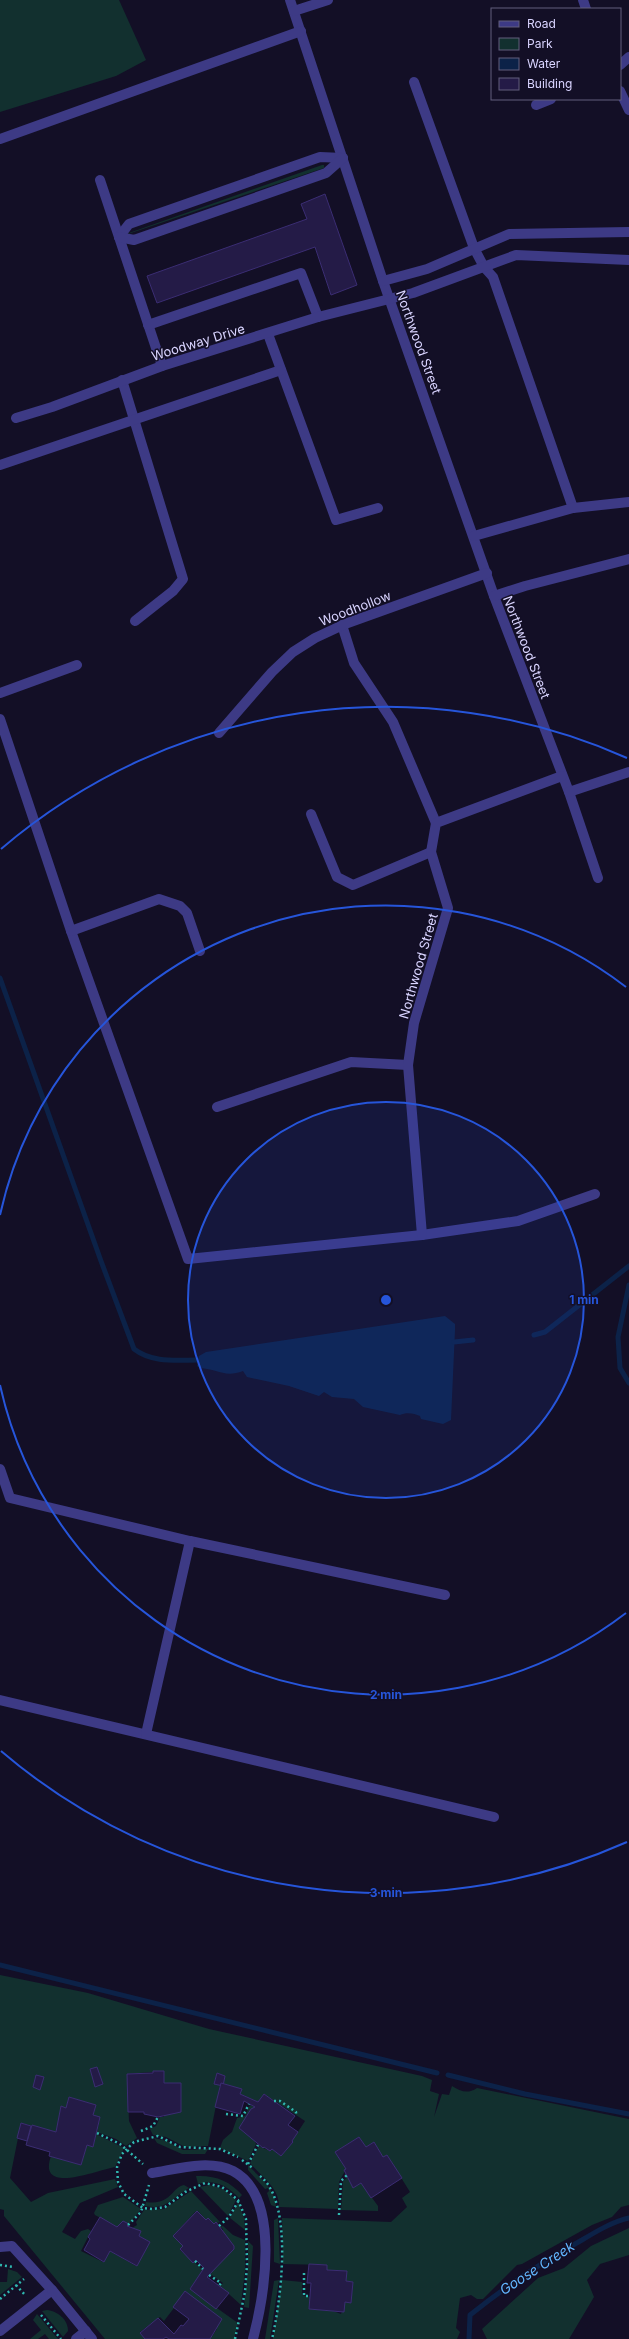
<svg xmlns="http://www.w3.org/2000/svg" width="629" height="2339" font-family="Inter,sans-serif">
<rect width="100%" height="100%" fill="#130f26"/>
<!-- green -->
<g fill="#12302f">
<polygon points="0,0 119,0 146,60 116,76 0,112"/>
<polygon points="322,165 324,165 324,168 128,234 129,233"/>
<path d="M0,1975l88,18 121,36 213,47 10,4 -2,11 9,3 -5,23 8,-23 7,1 3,-9c9,6 16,8 25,2l152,31v86l-8,2 -9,10 -20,8 -70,39 -5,1 -34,34h-6l-6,-4 -11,3 -4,30 4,4 -3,7h-184l9,-59 20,2v13l8,2 -1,12 24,2 8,3 4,-12 6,1 2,-21 -7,-1 1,-10 -20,-1v-5l-44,-1 -1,-46 109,4 16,-15 -5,-9 8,-6 -23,-37 -4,2 -9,-15 -8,5 -7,-10 -24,15 11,17 -7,13 -1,27 -59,-2c1,-19 -18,-31 -29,-44l9,-17 11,5 2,-2 9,7 12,-14 -1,-1 13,-20 -41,-27 -6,8 -18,-8 2,-5 -19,-5 2,-8 -8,-3 -3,10 6,2 -12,61 -23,1 -19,-10 -13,-2 -3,-6 6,-3 4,-9h4v-3l17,-2v-29h-17v-12l-37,3 2,47 8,17 -11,8 -10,-7 -19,-7 3,-14 -7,-3 3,-10 -27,-8 -3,11 -5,-1 -5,25 -35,-9 -11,55 21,24 17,-9 67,-14 3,8 -38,16 -18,29 13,7 6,-8 7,-2 3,2 -10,20 22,11 7,-11 26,15 14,-24 -11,-6 2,-5 -9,-3 5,-3 -1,-3 8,-12 20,-1 27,-18 29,31 -6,2 -6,-6 -2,2 -8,-9 -3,1 -22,24 10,10 -3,4 23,20 -13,19 48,34 -4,16h-24l7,-10 -43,-21 -10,13 -4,-4 -20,15 5,7h-40l-101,-123v-6l-4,-1z"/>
<polygon points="250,2105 255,2107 246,2116 256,2144 248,2161 220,2148 223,2140 232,2132 237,2118 245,2116"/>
<path d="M96,2134l28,14 -9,19c-18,3 -78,29 -64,-11l30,9 6,-20 6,2z"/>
<polygon points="154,2138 167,2141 183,2150 208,2149 205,2154 182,2154 157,2143"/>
<path d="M248,2165c11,12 28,24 28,42l-5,-2 -4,-12 2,-2 -1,-3 -3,1 -17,-19z"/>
<path d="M196,2176c19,-1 34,5 46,19l-3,3c-12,-12 -24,-19 -41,-14z"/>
<polygon points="348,2177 353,2188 361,2183 378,2206 378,2211 341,2210 343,2181"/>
<path d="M184,2185l5,3c-16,9 -23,23 -44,18l1,-4c25,4 26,-15 38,-17z"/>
<polygon points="209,2185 223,2189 236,2200 228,2216 200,2187"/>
<polygon points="123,2197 141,2209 129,2224 123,2221 117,2227 95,2215 94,2213 98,2205"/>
<polygon points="238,2202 244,2218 245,2230 230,2218"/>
<polygon points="278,2218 280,2264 274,2262 274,2220"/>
<polygon points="223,2226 233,2235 245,2240 245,2271 241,2305 220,2286 223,2283 209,2273 223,2229 220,2227"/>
<polygon points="629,2228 629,2255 600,2264 587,2280 594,2297 569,2339 487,2339 482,2329 538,2278 564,2268 591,2246"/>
<polygon points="248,2241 253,2246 249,2308 244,2307 248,2269"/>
<polygon points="8,2269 17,2272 22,2277 0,2295 0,2282 7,2282"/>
<polygon points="279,2280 270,2339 265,2339 274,2281"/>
<path d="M47,2310c10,1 21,9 21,21l-5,6 -21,-26z"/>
<polygon points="37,2314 58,2339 49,2339 45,2334 38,2339 30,2339 41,2330 33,2320"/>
</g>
<!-- water -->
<path fill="#0c2248" d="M445,1316l10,8v6l-4,90 -8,4 -22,-5 -1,-3c-6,-3 -14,-4 -20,-1l-37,-8 -9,-8 -22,-2 -8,-5 -5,4 -30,-10 -42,-9 -4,-6c-18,7 -26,-2 -43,-3l-3,-2 2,-10 7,-4z"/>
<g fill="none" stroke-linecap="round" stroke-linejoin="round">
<!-- stream -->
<g stroke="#0c2248" stroke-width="5">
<path d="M0,978l101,283 33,88c18,14 42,11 63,11"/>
<polyline points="629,1285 618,1337 620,1368 629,1383"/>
<polyline points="534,1335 545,1332 629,1266"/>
<polyline points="454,1342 473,1340"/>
<polyline points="0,1965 437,2073"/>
<polyline points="448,2075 525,2094 629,2114"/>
<path d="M469,2339l1,-24c35,-28 72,-53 112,-75 15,-9 30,-18 47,-22"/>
</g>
</g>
<!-- building -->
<g fill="#241b47" stroke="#3b2d73">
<polygon points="325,194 357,285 331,295 315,247 157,303 147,276 307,219 301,204"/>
<polygon points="97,2067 103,2084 95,2087 90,2069"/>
<polygon points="153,2071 164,2071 164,2083 181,2083 181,2112 158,2117 144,2114 144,2112 128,2112 127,2074 153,2073"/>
<polygon points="217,2073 225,2076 223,2086 214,2084"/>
<polygon points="36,2075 44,2077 40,2090 33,2087"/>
<polygon points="221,2083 242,2089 240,2094 258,2102 264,2094 295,2116 288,2125 298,2132 292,2141 293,2142 281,2156 272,2149 270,2151 264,2147 263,2148 239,2128 251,2109 255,2107 244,2101 240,2114 215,2107"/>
<polygon points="69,2097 96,2105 93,2115 100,2117 93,2147 87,2145 81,2165 49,2156 50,2152 26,2145 32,2125 56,2132 61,2106 66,2108"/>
<polygon points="21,2123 31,2126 27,2141 17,2138"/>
<polygon points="359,2137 366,2147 374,2142 383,2157 387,2155 402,2178 371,2198 361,2183 353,2188 344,2170 346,2169 335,2152"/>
<polygon points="197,2211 206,2220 208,2218 214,2224 216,2222 234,2246 234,2249 207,2277 229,2293 216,2309 190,2289 204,2268 196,2260 193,2263 180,2249 183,2246 173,2236"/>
<polygon points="100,2217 117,2227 123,2221 129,2224 127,2226 141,2231 139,2236 150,2242 137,2266 110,2251 104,2262 84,2250 90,2239 88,2237"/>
<polygon points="309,2264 327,2265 327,2270 347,2271 346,2281 353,2282 351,2303 345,2302 344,2312 309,2309 311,2283 307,2283"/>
<polygon points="185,2291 222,2319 210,2339 169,2339 166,2337 163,2339 145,2339 140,2333 158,2318 174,2334 181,2325 183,2326 189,2319 173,2307"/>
</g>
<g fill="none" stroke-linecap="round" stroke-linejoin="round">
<!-- path -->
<g stroke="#2fb8b0" stroke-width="2.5" stroke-dasharray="2 3" stroke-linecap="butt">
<polyline points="274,2101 280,2101 296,2112 296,2115"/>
<polyline points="226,2114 243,2116 249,2104"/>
<polyline points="141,2131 153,2126 158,2117"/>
<polyline points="97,2133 120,2144 143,2164"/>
<polyline points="242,2160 254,2169"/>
<polyline points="248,2164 258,2145"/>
<path d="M260,2176c34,26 21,125 12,163"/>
<polyline points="339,2215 341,2181 347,2175"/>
<polyline points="128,2225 141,2212 149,2185"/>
<polyline points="219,2226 229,2217 239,2200"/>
<polyline points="195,2261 203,2269"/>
<polyline points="0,2265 13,2267"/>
<polyline points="304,2273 304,2296 310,2296"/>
<polyline points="209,2275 221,2283 219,2286"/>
<polyline points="16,2285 25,2295"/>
<polyline points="0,2299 24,2279"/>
<polyline points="41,2315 61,2339"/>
<polyline points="235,2339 245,2292 247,2265 246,2219 238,2200 222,2187 205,2183 185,2192 165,2207 153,2209 143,2208 124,2194 118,2182 117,2167 122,2154 134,2142 158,2136 180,2147 220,2149 238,2157"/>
</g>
<!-- minor -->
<g stroke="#3d3a85" stroke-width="10">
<polyline points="290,0 383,281 494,596 569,792 598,878"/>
<polyline points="583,0 586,9"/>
<polyline points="294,11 328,0"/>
<polyline points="620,65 629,57"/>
<polyline points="414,82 474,248 484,267 493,277 573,508"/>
<polyline points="620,91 629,110"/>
<polyline points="536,105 551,99"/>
<polyline points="0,139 301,31"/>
<polyline points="100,180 162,366"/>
<polyline points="119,237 129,224 320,157 343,158"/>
<polyline points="119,237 134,240 326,173 343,158"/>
<polyline points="383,281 427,269 509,234 629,232"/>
<polyline points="148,325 301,273 318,317"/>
<polyline points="268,334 336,520 378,508"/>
<polyline points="122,380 183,579 173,591 135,621"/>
<polyline points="16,418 52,407 162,366 318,317 413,293 516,255 629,260"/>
<polyline points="0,465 281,370"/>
<polyline points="474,536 573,508 629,502"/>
<polyline points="494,596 525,586 629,559"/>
<polyline points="342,625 354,663 393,722 436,823"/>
<polyline points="0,693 77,665"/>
<polyline points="0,719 71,931 188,1259 422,1235 518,1221 595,1194"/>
<polyline points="219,733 272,672 293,652 315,638 345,624 487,573"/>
<polyline points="569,792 629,772"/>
<polyline points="311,814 337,877 353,885 431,852"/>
<polyline points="71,931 159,899 180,906 187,913 200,951"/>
<polyline points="217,1107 351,1062 408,1065"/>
<polyline points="422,1235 408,1065 414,1023 448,908 431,852 436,823 562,776"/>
<polyline points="0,1469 10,1498 190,1541 445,1595"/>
<polyline points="0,1700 494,1817"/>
<polyline points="146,1734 190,1541"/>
<path d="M152,2173c25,-4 57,-14 81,-2 49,26 31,126 20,168"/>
<polyline points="0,2247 12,2246 52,2290 0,2331"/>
<polyline points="52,2290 92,2339"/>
<polyline points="76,2339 86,2331"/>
</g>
</g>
<!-- distance rings -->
<circle cx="386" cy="1300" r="198" fill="#2655da" fill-opacity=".12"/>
<g fill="none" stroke="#2655da" stroke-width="2">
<circle cx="386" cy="1300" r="198"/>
<path d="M626 1613A395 395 0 0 1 0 1385M0 1215A395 395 0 0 1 626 987"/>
<path d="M627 1842A593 593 0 0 1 1 1751M1 849A593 593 0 0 1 627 758"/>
</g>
<g text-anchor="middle" stroke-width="3" stroke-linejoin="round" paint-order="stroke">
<!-- street labels -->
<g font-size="13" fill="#d9d4ff" stroke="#130f26">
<text transform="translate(198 342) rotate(-17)" y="5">Woodway Drive</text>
<text transform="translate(419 342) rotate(70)" y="5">Northwood Street</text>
<text transform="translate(355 608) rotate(-21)" y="5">Woodhollow</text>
<text transform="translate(527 647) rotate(69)" y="5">Northwood Street</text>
<text transform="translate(418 966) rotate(-74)" y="5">Northwood Street</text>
</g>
<!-- water labels -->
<g font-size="14" font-style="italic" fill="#62b6ff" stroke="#130f26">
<text transform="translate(537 2268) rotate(-33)" y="5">Goose Creek</text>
</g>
</g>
<circle cx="386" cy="1300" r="6" fill="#2655da" stroke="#130f26" stroke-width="2"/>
<g font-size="12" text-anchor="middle" font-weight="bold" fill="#2655da" stroke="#130f26" stroke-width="3" stroke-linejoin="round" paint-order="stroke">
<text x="584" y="1304">1 min</text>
<text x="386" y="1699">2 min</text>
<text x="386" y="1897">3 min</text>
</g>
<!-- legend -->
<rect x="491" y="8" width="130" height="92" fill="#130f26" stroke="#625e7d"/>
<rect x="499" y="21" width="20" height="6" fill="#3d3a85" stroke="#625e7d"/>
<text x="527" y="28" font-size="12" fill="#d9d4ff">Road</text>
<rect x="499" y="38" width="20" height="12" fill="#12302f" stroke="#625e7d"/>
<text x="527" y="48" font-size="12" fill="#d9d4ff">Park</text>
<rect x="499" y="58" width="20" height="12" fill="#0c2248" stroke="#625e7d"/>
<text x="527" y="68" font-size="12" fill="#d9d4ff">Water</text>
<rect x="499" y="78" width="20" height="12" fill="#241b47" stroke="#625e7d"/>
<text x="527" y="88" font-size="12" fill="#d9d4ff">Building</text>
</svg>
